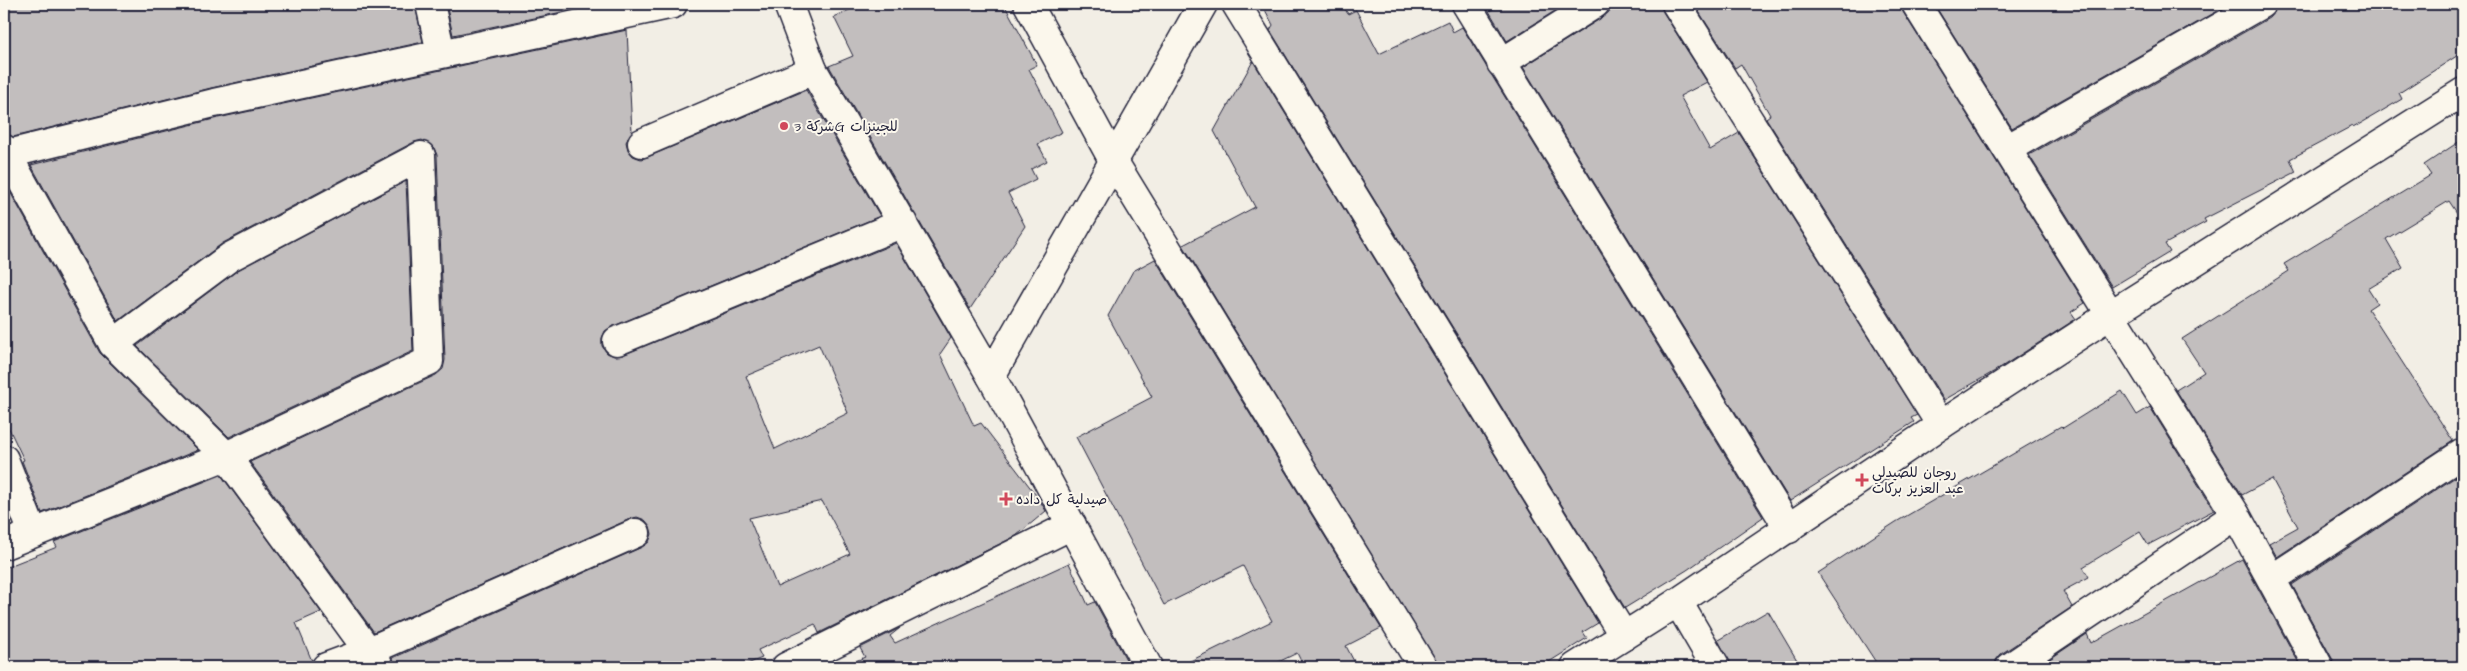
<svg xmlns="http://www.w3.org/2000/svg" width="2467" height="671" font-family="'Architects Daughter','Playpen Sans Arabic',sans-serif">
<rect width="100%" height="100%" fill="#f2eee5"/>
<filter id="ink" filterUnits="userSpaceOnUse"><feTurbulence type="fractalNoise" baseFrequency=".02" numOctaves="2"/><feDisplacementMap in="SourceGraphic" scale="10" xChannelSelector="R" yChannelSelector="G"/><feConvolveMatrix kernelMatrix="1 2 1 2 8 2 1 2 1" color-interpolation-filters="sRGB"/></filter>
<g filter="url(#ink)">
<!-- building -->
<g fill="#c2bebe" stroke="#22223b" fill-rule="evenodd">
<polygon points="4,4 415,4 423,42 211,88 13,137 4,133"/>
<polygon points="446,4 600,4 453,35"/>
<polygon points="862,4 1004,4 1037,65 1029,69 1062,132 1038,144 1047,161 1031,169 1036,179 1008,193 1025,226 970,309 829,66 853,56 834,17"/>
<polygon points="1262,4 1342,4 1348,14 1356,10 1379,54 1448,21 1453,32 1462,27 1763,517 1687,570 1625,608 1270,30 1273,25"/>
<polygon points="1502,4 1566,4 1507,41 1489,11"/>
<polygon points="1611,4 1661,4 1663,12 1707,82 1680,96 1710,150 1739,133 1917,415 1911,418 1914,422 1790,501 1523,67 1603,17 1609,12"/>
<polygon points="1694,4 1900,4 1903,12 2085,303 2071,312 2076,319 1995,371 1944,400 1766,118 1770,115 1741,64 1735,68"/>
<polygon points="1934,4 2230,4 2012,128"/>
<polygon points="2277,4 2463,4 2463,52 2399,93 2402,99 2353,128 2352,126 2290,159 2296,172 2204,219 2206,222 2165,244 2170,252 2112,287 2029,155 2269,18 2275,11"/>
<path d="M627,30l5,102 -6,10 2,8 5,6 8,3 7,-2 158,-67 74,126 -269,111 -6,4 -3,7v8l5,7 7,3 9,-1 273,-112 55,95 -11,16 34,72 7,-3 58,76 7,12 -30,25 -197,97 -4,-9 -57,26 4,8 -22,9h-345l-2,-9 249,-111 7,-5 3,-8 -2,-8 -5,-6 -8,-3 -7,2 -256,113 -124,-170 186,-87 7,-6 2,-9 -8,-205 -3,-7 -12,-8 -8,2 -191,101 -105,78 -87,-156 187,-47zM819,345l29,68 -73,36 -29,-73zM822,501l28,53 -73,33 -28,-69z"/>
<polygon points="1253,61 1598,623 1583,632 1587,638 1541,667 1440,667 1183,245 1255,207 1214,131"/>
<polygon points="2463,139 2463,222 2449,201 2386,239 2403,268 2368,289 2377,303 2368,309 2453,441 2277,557 2269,543 2298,527 2272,479 2242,495 2176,390 2204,372 2182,339 2289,271 2284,264 2431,175 2424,165"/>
<polygon points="4,181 100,353 198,450 42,513 22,461 24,460 4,418"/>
<polygon points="406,181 413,351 229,437 137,346 238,270"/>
<polygon points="1155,259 1381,628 1346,646 1357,667 1304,667 1297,653 1268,667 1178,667 1272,621 1243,566 1164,605 1076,437 1152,397 1108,316 1133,271"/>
<polygon points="2122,391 2137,415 2150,407 2214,510 2148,545 2140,532 2083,567 2089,577 2063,591 2072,607 2001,654 1996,660 1995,667 1879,667 1818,573 1896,522 2061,426 2063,428"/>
<polygon points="2463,472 2463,667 2335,667 2333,660 2292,585"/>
<polygon points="221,475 321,612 296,623 312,661 311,667 4,667 4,568 57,547 54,542"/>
<polygon points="2242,559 2301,667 2038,667 2087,634 2091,643"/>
<polygon points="1069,563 1088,605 1095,602 1130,667 842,667 865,657 860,648 900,628 890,636 895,643"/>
<polygon points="1768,611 1801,667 1732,667 1718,640"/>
</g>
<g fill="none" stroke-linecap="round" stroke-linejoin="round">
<defs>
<g id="minor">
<polyline points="430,4 441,53"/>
<polyline points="788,4 813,70 991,376"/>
<polyline points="1028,4 1114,162 1423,667"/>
<polyline points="1236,4 1624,636"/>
<polyline points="1466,4 1789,529"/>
<polyline points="1676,4 1941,425"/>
<polyline points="1916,4 2236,515 2319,667"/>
<polyline points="1501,63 1595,4"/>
<polyline points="642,143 813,70"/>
<polyline points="4,149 113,344 226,456 380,667"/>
<polyline points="2007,149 2261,4"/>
<polyline points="4,155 214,103 673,4"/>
<polyline points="617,341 903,223"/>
<polyline points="4,459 33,533"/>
<polyline points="4,545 226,456 429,361 421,156 230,257 113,344"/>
<polyline points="2272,579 2463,453"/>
<polyline points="1678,602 1716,667"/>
<polyline points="326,667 369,651 636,533"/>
<polyline points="786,667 1072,525"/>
<polyline points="1575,667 1678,602 1941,425 2110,315 2463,92"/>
<polyline points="2010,667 2236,515"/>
</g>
<polyline id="tertiary" points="1148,667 991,376 1203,4"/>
</defs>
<!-- minor casing -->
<use href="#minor" stroke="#22223b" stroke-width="31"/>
<!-- tertiary casing -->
<use href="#tertiary" stroke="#22223b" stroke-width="31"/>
<!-- minor -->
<use href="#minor" stroke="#fbf7ec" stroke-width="28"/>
<!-- tertiary -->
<use href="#tertiary" stroke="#fbf7ec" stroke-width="28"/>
</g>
</g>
<!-- markers -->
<g fill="#d1495b" stroke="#fbf7ec" stroke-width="2">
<circle cx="784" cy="126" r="5"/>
<path d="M1859.5 472.5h5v5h5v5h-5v5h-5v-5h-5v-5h5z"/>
<path d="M1003.5 491.5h5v5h5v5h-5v5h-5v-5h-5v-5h5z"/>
</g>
<g text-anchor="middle" stroke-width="4" stroke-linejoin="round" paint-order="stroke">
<!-- poi labels -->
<g font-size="14" fill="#22223b" stroke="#fbf7ec" text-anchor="start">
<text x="794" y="131">شركة 3G للجينزات</text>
<text x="1872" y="477">روجان للصيدلي<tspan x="1872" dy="16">عبد العزيز بركات</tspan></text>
<text x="1016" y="504">صيدلية كل داده</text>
</g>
</g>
<!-- margin -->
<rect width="2467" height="671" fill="none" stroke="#fbf7ec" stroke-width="20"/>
<rect x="10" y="10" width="2447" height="651" fill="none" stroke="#22223b" stroke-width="2" filter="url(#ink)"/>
</svg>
